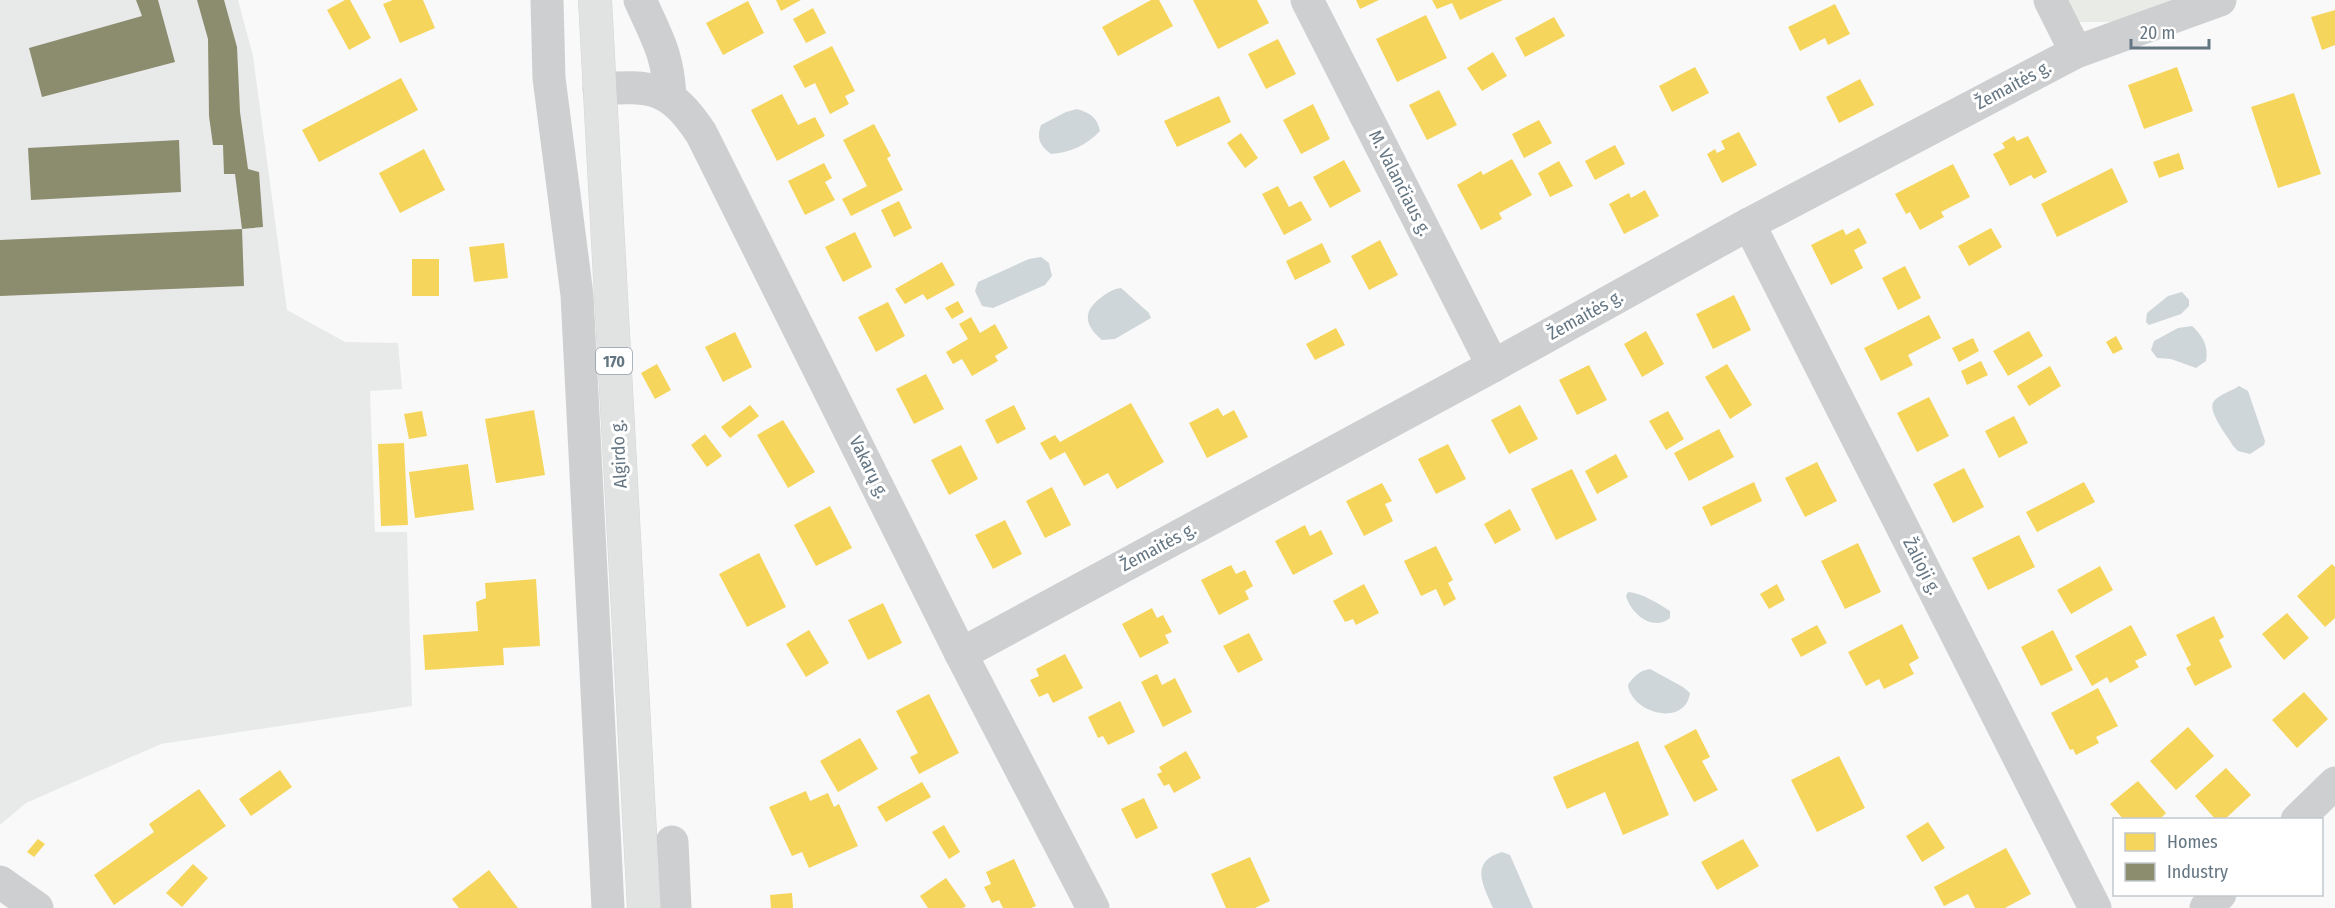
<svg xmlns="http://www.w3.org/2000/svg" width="2335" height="908" font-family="'Fira Sans Condensed',sans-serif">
<rect width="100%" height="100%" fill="#f9f9f9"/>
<!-- built -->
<polygon fill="#e8e9e9" points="0,0 238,0 253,56 287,310 345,342 398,343 402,389 370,391 375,532 407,532 412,706 161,744 26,803 0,825"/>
<!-- green -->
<polygon fill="#e8ebe6" points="2068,0 2171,0 2112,22 2078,22"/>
<!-- water -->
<g fill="#ced6d9">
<path d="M1077,109c13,4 20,8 23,22 -13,14 -31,22 -49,23 -11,-8 -15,-16 -10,-29l25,-13z"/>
<polygon points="1041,257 1049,263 1052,276 1045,285 993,308 982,306 975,291 978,282 1029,259"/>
<path d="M1121,288l28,25 2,5 -36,21 -13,1c-19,-16 -19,-30 1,-44 6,-4 10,-7 18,-8z"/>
<polygon points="2182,292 2189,300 2189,306 2181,314 2149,325 2146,322 2147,313 2168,296"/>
<path d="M2192,326c11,10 17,21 14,35l-10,7 -25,-9 -14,-1 -6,-8 3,-9 24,-13z"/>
<path d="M2239,386l9,5 17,50 -1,4 -14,9 -12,-3 -4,-4c-6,-10 -28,-37 -20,-46 6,-7 18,-10 25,-15z"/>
<path d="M1628,592c13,1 30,11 42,19v7c-17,14 -39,-4 -44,-22z"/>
<path d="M1650,669l33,18 7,6c-5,35 -59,20 -62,-8 5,-8 12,-15 22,-16z"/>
<path d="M1502,852l8,3 23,53h-40c-10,-23 -24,-46 9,-56z"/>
</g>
<!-- homes -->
<g fill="#f6d55c">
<polygon points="345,0 350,0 371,38 349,50 327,10"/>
<polygon points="393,0 423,0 435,28 400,43 383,4"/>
<polygon points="776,0 801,0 781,11"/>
<polygon points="1151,0 1159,0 1173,26 1118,56 1102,27"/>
<polygon points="1193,0 1257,0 1269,23 1218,49"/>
<polygon points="1356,0 1379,0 1360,9"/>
<polygon points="1432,0 1503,0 1460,20 1452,3 1437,9"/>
<polygon points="748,1 764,33 723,55 706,23"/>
<polygon points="1835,4 1850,34 1828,45 1825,38 1800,51 1788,27"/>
<polygon points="813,8 826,33 806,43 793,19"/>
<polygon points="2335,10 2335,45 2322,50 2311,17"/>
<polygon points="1426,15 1447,58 1397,82 1376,39"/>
<polygon points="1554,17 1565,36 1525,57 1515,38"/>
<polygon points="1278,39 1296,74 1266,89 1248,54"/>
<polygon points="832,46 855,91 845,96 849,104 830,114 815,83 805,88 793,66"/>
<polygon points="1493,52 1507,76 1482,91 1467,68"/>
<polygon points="1695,67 1709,93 1672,112 1659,86"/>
<polygon points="2177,67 2193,111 2144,129 2128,85"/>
<polygon points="401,78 418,110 319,162 302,130"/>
<polygon points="1860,79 1874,105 1839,123 1826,97"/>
<polygon points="1439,90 1457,125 1427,140 1409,105"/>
<polygon points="2294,93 2321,174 2278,188 2251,107"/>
<polygon points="782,94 798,125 815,117 825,136 777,161 751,110"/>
<polygon points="1219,96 1231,122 1177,147 1164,121"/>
<polygon points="1313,104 1330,139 1301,154 1283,120"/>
<polygon points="1539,120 1552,143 1524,158 1512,134"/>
<polygon points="874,124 891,156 887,158 903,190 851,216 842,199 867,186 843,140"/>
<polygon points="1739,132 1757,165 1722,183 1707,154 1715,149 1717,153 1725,149 1721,141"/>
<polygon points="1241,133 1258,158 1245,168 1227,143"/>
<polygon points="2014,136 2017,141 2028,136 2047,172 2034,179 2031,175 2010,186 1993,154 2005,148 2002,143"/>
<polygon points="1615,145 1625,164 1595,180 1585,161"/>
<polygon points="424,149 445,190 400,213 379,173"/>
<polygon points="2179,153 2184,169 2159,178 2153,162"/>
<polygon points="1512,159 1532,195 1499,213 1502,219 1481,230 1457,185 1481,171 1483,175"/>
<polygon points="1344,160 1361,191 1330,208 1313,177"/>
<polygon points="1559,161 1573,186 1550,197 1538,173"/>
<polygon points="824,163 832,178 825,182 835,200 805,215 788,181"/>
<polygon points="1953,164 1970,197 1941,212 1944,217 1920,230 1910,212 1906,214 1895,194"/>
<polygon points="2112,168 2128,202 2057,237 2041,204"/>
<polygon points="1278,186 1289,207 1301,201 1312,220 1284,235 1262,194"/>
<polygon points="1645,190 1659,216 1624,234 1609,204 1629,193 1631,198"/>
<polygon points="899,201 912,228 894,237 881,210"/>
<polygon points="1859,228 1867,243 1854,250 1863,268 1831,285 1811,245 1843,229 1846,235"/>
<polygon points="1991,228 2002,247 1969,266 1958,246"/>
<polygon points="855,232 872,267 843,282 825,247"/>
<polygon points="1380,240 1398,275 1369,290 1351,256"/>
<polygon points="504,243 508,278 474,282 469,247"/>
<polygon points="1322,243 1331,262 1295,280 1286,261"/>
<rect x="412" y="259" width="27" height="37"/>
<polygon points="942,262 955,285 927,300 923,294 905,304 895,289"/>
<polygon points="1905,266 1921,298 1898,310 1882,278"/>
<polygon points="1734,295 1751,330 1713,349 1696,314"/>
<polygon points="958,301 964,312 952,319 945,308"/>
<polygon points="888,302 905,336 876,352 858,317"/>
<polygon points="1929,315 1941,338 1908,355 1913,365 1881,381 1864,348"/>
<polygon points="971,317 980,333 995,324 1008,348 995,356 998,361 972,376 962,359 953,364 946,352 968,339 959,324"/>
<polygon points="1336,328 1345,345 1315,360 1306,344"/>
<polygon points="1646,331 1664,364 1642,377 1624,344"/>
<polygon points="2029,331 2043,356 2008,376 1993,351"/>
<polygon points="735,332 752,367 723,382 705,347"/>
<polygon points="2116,336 2123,349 2113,354 2106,342"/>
<polygon points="1973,338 1979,351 1959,362 1952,348"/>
<polygon points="1981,361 1988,375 1967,385 1961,371"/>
<polygon points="657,364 671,390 655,399 641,373"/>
<polygon points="1727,364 1752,405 1730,419 1705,377"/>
<polygon points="1589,365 1607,400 1577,415 1559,380"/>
<polygon points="2050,366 2061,386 2029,406 2017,386"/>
<polygon points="926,374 944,409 914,424 896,389"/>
<polygon points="1929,397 1949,436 1917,452 1897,413"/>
<polygon points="1131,403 1164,462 1117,489 1108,473 1084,486 1065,452 1050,460 1040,443 1055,435 1060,442"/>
<polygon points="750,405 759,416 730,438 721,427"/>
<polygon points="1014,405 1026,429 997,444 985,420"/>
<polygon points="1520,405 1538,439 1509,454 1491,420"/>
<polygon points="1218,408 1223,416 1234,410 1248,437 1207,458 1189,423"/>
<polygon points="534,410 545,475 496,483 485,419"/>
<polygon points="422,411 427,436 409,439 404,414"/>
<polygon points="1668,411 1684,439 1666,450 1649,421"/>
<polygon points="2014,416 2028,443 1999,458 1985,431"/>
<polygon points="783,420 815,472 788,488 757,435"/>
<polygon points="1719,429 1734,457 1689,481 1674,453"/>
<polygon points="705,434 722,456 707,467 691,445"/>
<polygon points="404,443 408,525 381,526 378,444"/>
<polygon points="1448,444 1466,479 1436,494 1418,459"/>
<polygon points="961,445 978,479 949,495 931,460"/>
<polygon points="1616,454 1628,477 1597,494 1585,471"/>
<polygon points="1817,462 1837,501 1805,517 1785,478"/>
<polygon points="468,464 474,510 415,518 409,472"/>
<polygon points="1964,468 1984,507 1953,523 1933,484"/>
<polygon points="1572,469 1597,520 1556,540 1531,489"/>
<polygon points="1754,482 1762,501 1711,526 1702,507"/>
<polygon points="2084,482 2095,502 2037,532 2026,512"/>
<polygon points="1382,483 1392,501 1385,504 1393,521 1364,536 1346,501"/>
<polygon points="1052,487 1071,525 1045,538 1026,501"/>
<polygon points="830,506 852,548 816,566 794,525"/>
<polygon points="1510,509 1521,530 1495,544 1484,524"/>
<polygon points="1005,520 1022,554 993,569 975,535"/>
<polygon points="1305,525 1310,536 1321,530 1333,554 1293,575 1275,541"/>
<polygon points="2019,535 2035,567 1988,590 1972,558"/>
<polygon points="1858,543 1881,592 1845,609 1821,561"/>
<polygon points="1436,546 1453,580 1448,583 1456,599 1444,606 1436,589 1421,596 1404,561"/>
<polygon points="759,553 786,607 747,627 719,574"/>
<polygon points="2332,564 2335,567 2335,618 2325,627 2297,596"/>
<polygon points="1231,565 1236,574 1245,570 1253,586 1245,591 1249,599 1219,615 1201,580"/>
<polygon points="2100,566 2113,590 2071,614 2057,590"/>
<polygon points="536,579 540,646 503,648 504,665 425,670 423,635 478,631 476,602 486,598 485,583"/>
<polygon points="1364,584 1379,613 1356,625 1353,619 1345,622 1333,601"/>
<polygon points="1777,584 1785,600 1769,609 1760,594"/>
<polygon points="883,603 902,643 868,660 848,620"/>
<polygon points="1152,608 1157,618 1163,615 1172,632 1165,635 1169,643 1140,658 1122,624"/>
<polygon points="2287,613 2309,638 2284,660 2262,634"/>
<polygon points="2214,616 2224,637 2219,640 2232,667 2195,686 2186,668 2191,665 2176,635"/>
<polygon points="1902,624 1919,658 1909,664 1914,674 1884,689 1879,679 1866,686 1848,652"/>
<polygon points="1817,625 1827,643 1801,657 1791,639"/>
<polygon points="2131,625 2147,655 2135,661 2139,667 2110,683 2107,677 2092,686 2075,656"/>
<polygon points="809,630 829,663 806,677 786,644"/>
<polygon points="2053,630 2073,670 2041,686 2021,647"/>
<polygon points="1249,633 1263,660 1238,673 1223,646"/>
<polygon points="1065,654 1083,688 1053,703 1048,693 1039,697 1030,680 1039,676 1036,669"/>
<polygon points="1157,674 1162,685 1175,678 1192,712 1163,727 1141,682"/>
<polygon points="2098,688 2118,726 2096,737 2099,743 2076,755 2073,749 2070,750 2051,713"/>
<polygon points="2304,692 2328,719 2297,748 2272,720"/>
<polygon points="929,694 959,753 919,774 910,757 918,753 896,711"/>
<polygon points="1120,701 1135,732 1108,745 1103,736 1098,738 1088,717"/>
<polygon points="2188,727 2214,756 2176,790 2150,761"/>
<polygon points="1696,729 1710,757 1702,761 1718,790 1694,802 1664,746"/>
<polygon points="860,738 878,769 838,792 820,761"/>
<polygon points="1638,741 1669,815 1623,835 1605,792 1567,809 1553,777"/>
<polygon points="1186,751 1201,778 1174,793 1169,784 1164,786 1157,774 1162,772 1159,767"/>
<polygon points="1839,756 1865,808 1817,832 1791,780"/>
<polygon points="2226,768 2251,795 2224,820 2216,820 2195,796"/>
<polygon points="280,770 292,787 251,816 239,799"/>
<polygon points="2138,781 2166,813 2159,820 2124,820 2110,804"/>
<polygon points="922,782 931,797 886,822 877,807"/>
<polygon points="199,789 226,826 114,905 94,875 154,832 149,824"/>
<polygon points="806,791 810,801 828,793 834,807 839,804 858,846 809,868 802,852 792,856 769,807"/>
<polygon points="1144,798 1158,828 1136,839 1121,809"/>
<polygon points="1928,822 1945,848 1922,862 1906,836"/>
<polygon points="944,825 960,852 949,859 932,832"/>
<polygon points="38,839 45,844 34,857 27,852"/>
<polygon points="1743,839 1759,866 1717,890 1701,862"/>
<polygon points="2006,848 2031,894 2005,908 1975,908 1968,894 1944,906 1934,887"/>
<polygon points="1250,857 1270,901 1255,908 1226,908 1211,874"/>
<polygon points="1014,859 1036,906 1031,908 1003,908 999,900 992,903 984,887 991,884 986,872"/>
<polygon points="193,864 208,878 182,907 166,893"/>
<polygon points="489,870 518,908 459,908 452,899"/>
<polygon points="946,878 966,906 963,908 928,908 920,896"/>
<polygon points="792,893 793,908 771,908 770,895"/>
</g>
<!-- industry -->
<g fill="#8c8c6e">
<polygon points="136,0 158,0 175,62 42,97 29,48 142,16"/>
<polygon points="197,0 224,0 237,47 240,112 248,169 259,172 263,227 242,229 235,174 224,174 223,145 213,145 209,116 208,39"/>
<polygon points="179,140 181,192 31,200 28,148"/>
<polygon points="242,229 244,286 0,296 0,240"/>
</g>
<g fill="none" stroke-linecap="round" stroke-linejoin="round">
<defs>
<polyline id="major" points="595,0 644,908"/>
</defs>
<!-- major casing -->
<use href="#major" stroke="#d5d6d7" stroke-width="34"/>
<!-- minor -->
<g stroke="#cecfd0" stroke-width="33">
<polyline points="547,0 549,78 577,295 608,908"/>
<path d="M640,0c17,38 28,54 30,97"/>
<polyline points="1307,0 1493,366"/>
<polyline points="2050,0 2076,52"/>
<path d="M599,89c54,-4 71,-2 102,44l260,521 132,254"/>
<polyline points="1749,224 2095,908"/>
<polyline points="961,654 1493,366 1749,224 2076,52 2220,0"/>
<polyline points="2297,820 2335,783"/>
<polyline points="672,842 675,908"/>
<polyline points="0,882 37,908"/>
<polyline points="2206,908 2220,894"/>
</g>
<!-- major -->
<use href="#major" stroke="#e1e2e2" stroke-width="33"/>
</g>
<g text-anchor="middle" stroke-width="6" stroke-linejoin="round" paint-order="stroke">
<!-- shield labels -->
<rect fill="#fff" stroke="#939fa8" stroke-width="1.5" x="596" y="348" width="36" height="26" rx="4.5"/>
<g font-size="16" font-weight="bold" fill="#657683">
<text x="614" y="367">170</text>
</g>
<!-- street labels -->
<g font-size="18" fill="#657683" stroke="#fff">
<text transform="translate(2013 85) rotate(-28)" y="6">Žemaitės g.</text>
<text transform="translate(1400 183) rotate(63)" y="6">M. Valančiaus g.</text>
<text transform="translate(1585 315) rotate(-29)" y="6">Žemaitės g.</text>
<text transform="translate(619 454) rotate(-93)" y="6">Algirdo g.</text>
<text transform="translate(869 467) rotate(64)" y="6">Vakarų g.</text>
<text transform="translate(1158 547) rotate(-28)" y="6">Žemaitės g.</text>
<text transform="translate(1922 566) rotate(63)" y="6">Žalioji g.</text>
</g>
</g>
<!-- legend -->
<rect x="2113" y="818" width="210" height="78" fill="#ffffff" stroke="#c1c8cd" stroke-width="1.5"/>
<rect x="2125" y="833" width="30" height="18" fill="#f6d55c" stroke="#c1c8cd" stroke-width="1.5"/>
<text x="2167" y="848" font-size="18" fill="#657683">Homes</text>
<rect x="2125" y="863" width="30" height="18" fill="#8c8c6e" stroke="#c1c8cd" stroke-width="1.5"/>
<text x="2167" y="878" font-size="18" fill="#657683">Industry</text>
<!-- scale -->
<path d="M2131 39v9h78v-9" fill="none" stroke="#657683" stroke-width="3"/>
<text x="2140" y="39" font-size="18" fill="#657683" stroke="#ffffff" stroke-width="4.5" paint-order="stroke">20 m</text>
</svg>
